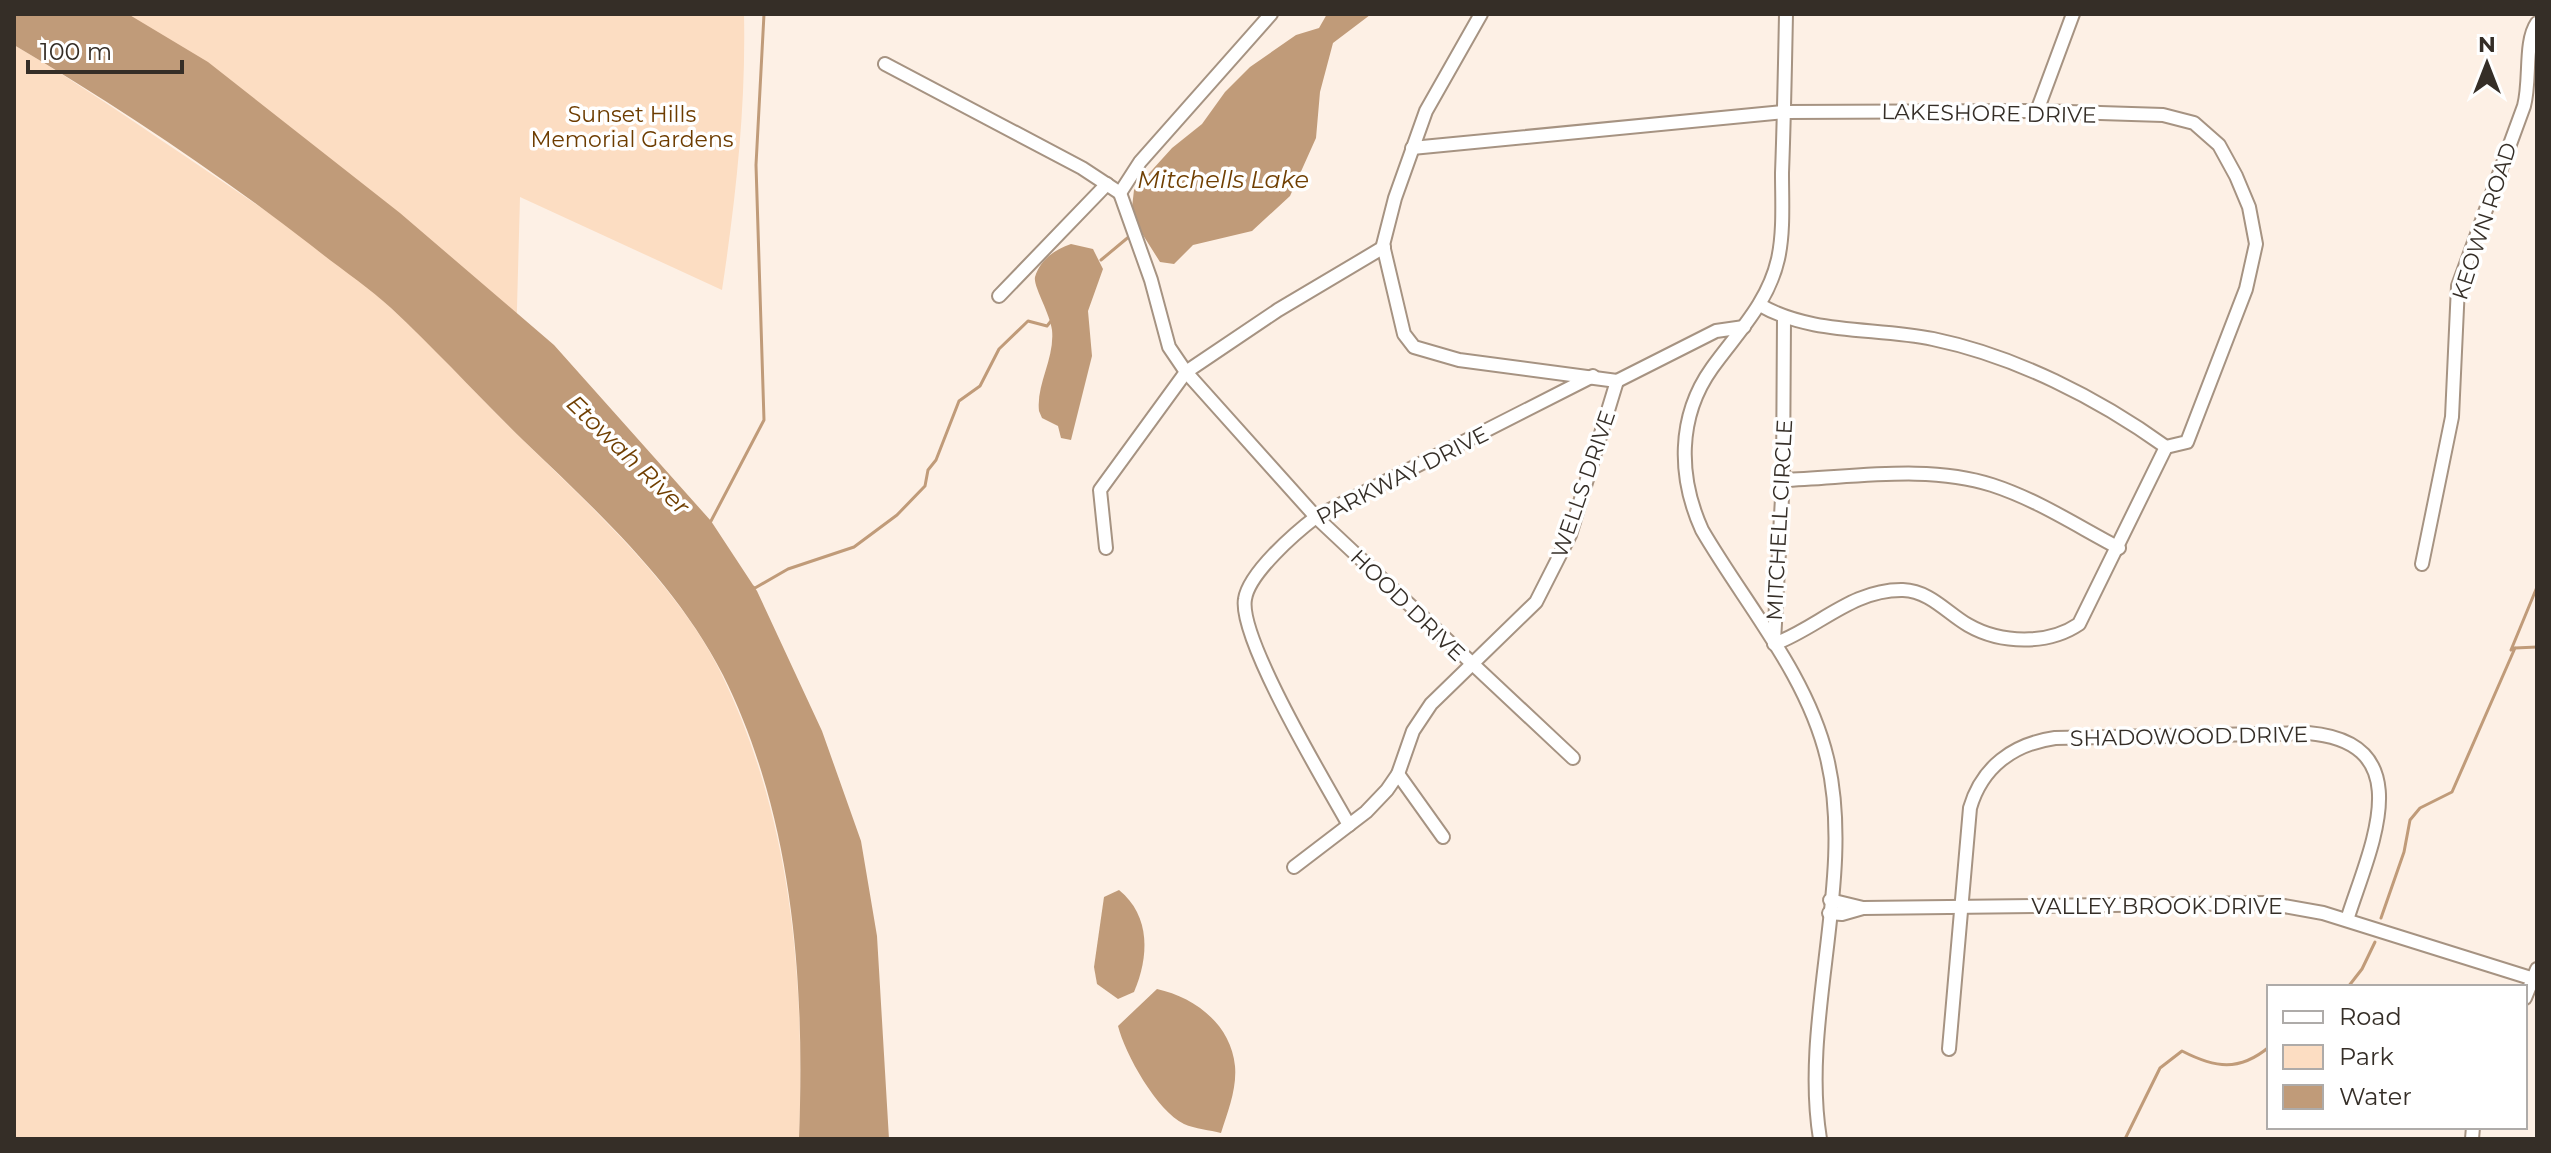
<svg xmlns="http://www.w3.org/2000/svg" width="2551" height="1153" font-family="Montserrat,sans-serif">
<rect width="100%" height="100%" fill="#fdf0e5"/>
<!-- green -->
<g fill="#fcddc2">
<path d="M71,14h673c2,93 -8,183 -22,276l-202,-93 -4,148z"/>
<path d="M14,45c66,39 129,83 193,126 62,42 129,86 184,137 48,44 91,93 138,138 66,64 153,145 193,229 70,145 83,306 77,464h-785z"/>
</g>
<!-- water -->
<g fill="#c09b79">
<path d="M14,14h114l80,48 192,151 154,132 157,176 46,70 65,140 39,110 16,95 12,203h-90c6,-156 -5,-321 -76,-464 -47,-92 -126,-164 -199,-234 -45,-44 -87,-90 -133,-133 -24,-22 -53,-41 -79,-62 -94,-73 -195,-140 -298,-201z"/>
<polygon points="1327,14 1370,15 1333,43 1320,92 1316,138 1290,196 1252,231 1193,245 1174,264 1160,262 1131,216 1134,190 1172,148 1202,124 1225,92 1250,67 1296,35 1319,28"/>
<path d="M1071,244l22,5 10,20 -15,42 4,45 -21,84 -10,-2 -3,-12 -16,-8 -3,-7c-3,-27 16,-53 13,-81 -2,-17 -19,-44 -17,-53 5,-17 20,-28 36,-33z"/>
<path d="M1119,890c32,26 30,67 15,102l-16,7 -21,-15 -3,-17 10,-70z"/>
<path d="M1157,989c37,8 74,35 78,77 2,23 -7,45 -14,67 -11,-3 -26,-4 -37,-9 -27,-13 -59,-70 -66,-98z"/>
</g>
<g fill="none" stroke-linecap="round" stroke-linejoin="round">
<!-- stream -->
<g stroke="#c09b79" stroke-width="3">
<polyline points="1101,260 1131,235"/>
<polyline points="711,521 764,420 756,165 764,14"/>
<polyline points="751,586 755,588 788,569 854,547 897,515 925,486 928,470 936,460 959,401 980,386 999,349 1028,321 1047,326 1051,321"/>
<polyline points="2515,648 2537,647"/>
<polyline points="2381,918 2404,852 2410,820 2420,808 2452,792 2515,648 2511,650 2537,587"/>
<polyline points="2348,987 2362,969 2375,942"/>
<path d="M2125,1139l35,-71 22,-17c33,17 57,21 87,-4"/>
</g>
<defs>
<g id="minor">
<polyline points="1481,14 1426,111 1395,198 1383,245 1404,334 1414,347 1459,360 1617,381"/>
<path d="M1786,14c-1,53 -2,106 -4,159 0,28 2,59 -4,86 -10,44 -40,73 -66,109 -35,49 -34,109 -10,162 43,74 105,144 125,228 29,120 -27,260 -7,381"/>
<polyline points="885,64 1082,168 1120,193"/>
<polyline points="2037,111 2073,14"/>
<polyline points="1412,148 1784,112 2037,111 2163,115 2194,123 2219,145 2236,176 2249,207 2256,244 2246,289 2187,442 2166,447"/>
<polyline points="1120,193 1151,280 1169,347 1186,372 1316,517 1573,758"/>
<polyline points="1120,193 1140,162 1271,14"/>
<polyline points="999,296 1107,184"/>
<path d="M1760,305c52,30 115,22 173,34 82,17 165,59 233,108"/>
<polyline points="1617,381 1716,331 1744,327"/>
<path d="M1783,480c67,-2 145,-16 209,5 46,15 85,41 127,63"/>
<polyline points="1106,548 1100,490 1186,372 1278,310 1384,247"/>
<path d="M2422,564l30,-147 6,-131 66,-180c7,-26 0,-64 13,-83"/>
<polyline points="1774,641 1783,480 1784,318"/>
<path d="M1774,644c44,-16 78,-55 129,-54 27,1 44,23 65,35 33,19 80,20 111,-1l87,-177"/>
<polyline points="1398,774 1443,837"/>
<path d="M1349,825c-23,-41 -111,-187 -104,-226 4,-26 50,-66 71,-82l277,-141"/>
<polyline points="1294,867 1366,812 1387,790 1398,774 1413,731 1431,704 1536,602 1570,535 1617,381"/>
<polyline points="1830,900 1863,908"/>
<polyline points="1829,913 1842,914 1863,908 2267,903 2323,913 2537,980"/>
<polyline points="2525,998 2537,969"/>
<path d="M1949,1049l21,-241c12,-41 43,-64 85,-70l253,-5c116,10 60,119 39,187"/>
<polyline points="2472,1139 2473,1127"/>
</g>
</defs>
<!-- minor casing -->
<use href="#minor" stroke="#a69382" stroke-width="16"/>
<!-- minor -->
<use href="#minor" stroke="#fff" stroke-width="12"/>
</g>
<g text-anchor="middle" stroke-width="7" stroke-linejoin="round" paint-order="stroke">
<!-- street labels -->
<g font-size="22" fill="#352e27" stroke="#fff">
<text transform="translate(1989 113) rotate(1)" y="8">LAKESHORE DRIVE</text>
<text transform="translate(2484 221) rotate(-72)" y="8">KEOWN ROAD</text>
<text transform="translate(1402 475) rotate(-27)" y="8">PARKWAY DRIVE</text>
<text transform="translate(1583 484) rotate(-71)" y="8">WELLS DRIVE</text>
<text transform="translate(1779 520) rotate(-87)" y="8">MITCHELL CIRCLE</text>
<text transform="translate(1408 605) rotate(44)" y="8">HOOD DRIVE</text>
<text transform="translate(2189 736) rotate(-1)" y="8">SHADOWOOD DRIVE</text>
<text x="2157" y="914">VALLEY BROOK DRIVE</text>
</g>
<!-- park labels -->
<g font-size="22" fill="#6d3c00" stroke="#fff">
<text x="632" y="122">Sunset Hills<tspan x="632" dy="25">Memorial Gardens</tspan></text>
</g>
<!-- water labels -->
<g font-size="24" font-style="italic" fill="#703f02" stroke="#fff">
<text x="1223" y="188">Mitchells Lake</text>
<text transform="translate(628 455) rotate(44)" y="8">Etowah River</text>
</g>
</g>
<!-- border -->
<rect width="2551" height="1153" fill="none" stroke="#352e27" stroke-width="32"/>
<!-- legend -->
<rect x="2267" y="985" width="260" height="144" fill="#ffffff" stroke="#aeaba9" stroke-width="2"/>
<rect x="2283" y="1011" width="40" height="12" fill="#ffffff" stroke="#aeaba9" stroke-width="2"/>
<text x="2339" y="1025" font-size="24" fill="#352e27">Road</text>
<rect x="2283" y="1045" width="40" height="24" fill="#fcddc2" stroke="#aeaba9" stroke-width="2"/>
<text x="2339" y="1065" font-size="24" fill="#352e27">Park</text>
<rect x="2283" y="1085" width="40" height="24" fill="#c09b79" stroke="#aeaba9" stroke-width="2"/>
<text x="2339" y="1105" font-size="24" fill="#352e27">Water</text>
<!-- north arrow -->
<g transform="translate(2487 64)" stroke="#ffffff" stroke-width="6" paint-order="stroke">
<path d="M0-6L14 30L0 20L-14 30Z" fill="#352e27"/>
<text y="-12" font-size="22" font-weight="bold" text-anchor="middle" fill="#352e27">N</text>
</g>
<!-- scale -->
<path d="M28 60v12h154v-12" fill="none" stroke="#352e27" stroke-width="4"/>
<text x="40" y="60" font-size="24" fill="#352e27" stroke="#ffffff" stroke-width="6" paint-order="stroke">100 m</text>
</svg>
